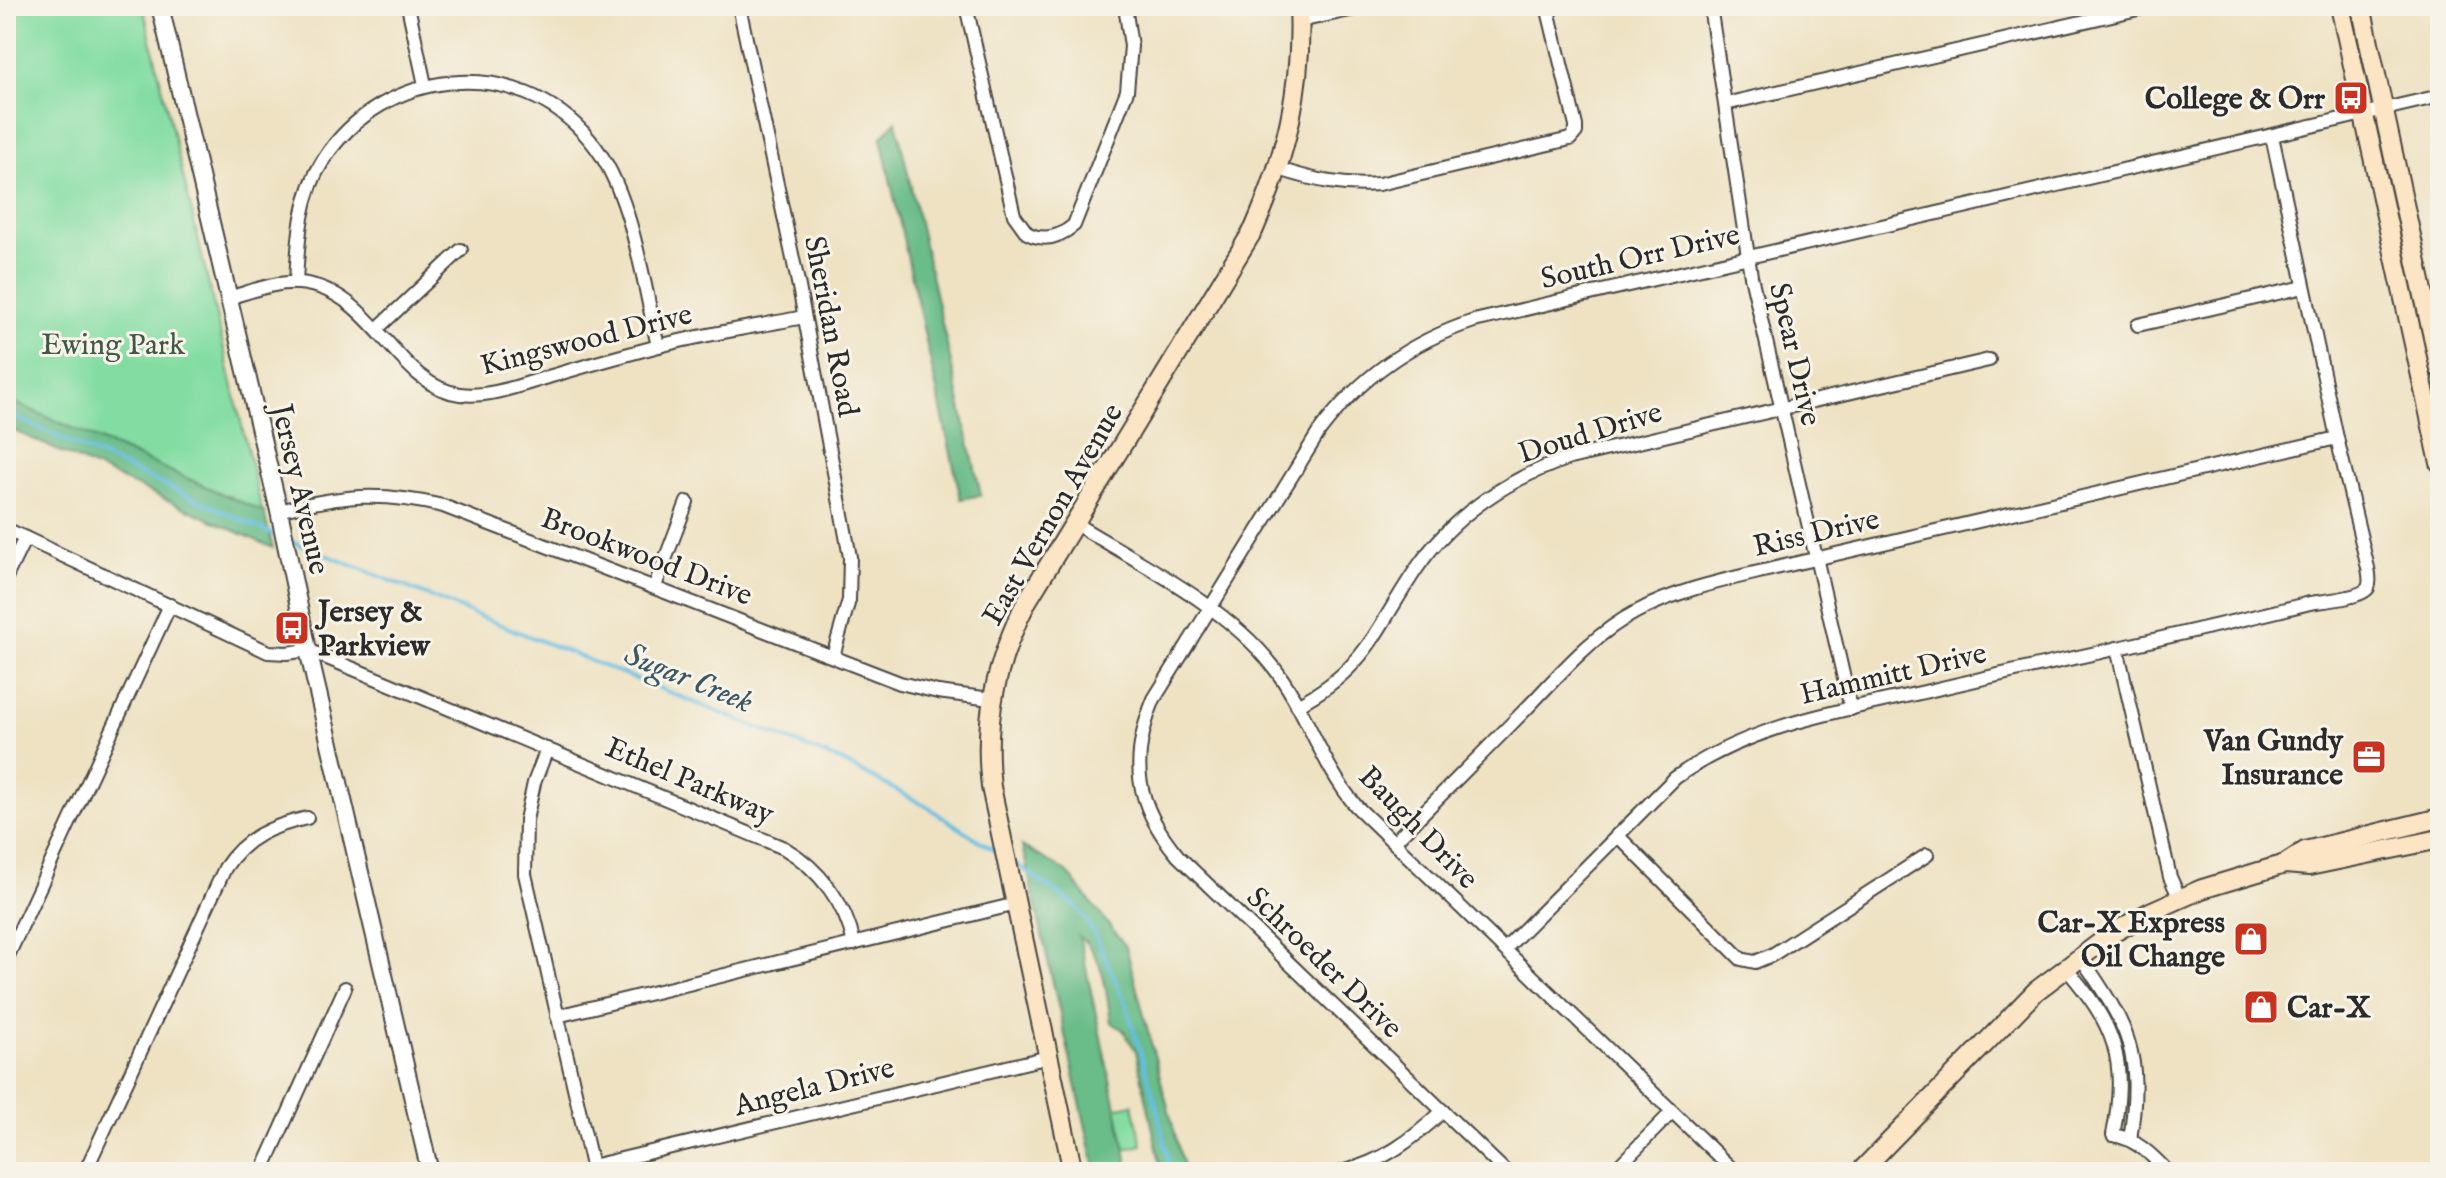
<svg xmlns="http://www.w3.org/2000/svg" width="2446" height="1178" font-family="'IM FELL English',serif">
<rect width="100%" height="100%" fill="#f7f3e8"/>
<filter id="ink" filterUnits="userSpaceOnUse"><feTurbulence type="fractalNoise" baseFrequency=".0125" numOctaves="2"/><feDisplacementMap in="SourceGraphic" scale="16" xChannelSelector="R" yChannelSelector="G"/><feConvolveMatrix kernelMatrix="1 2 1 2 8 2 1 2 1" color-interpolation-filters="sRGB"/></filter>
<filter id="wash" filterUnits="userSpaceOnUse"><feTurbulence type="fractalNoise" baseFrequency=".006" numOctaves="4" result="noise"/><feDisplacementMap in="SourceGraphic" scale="32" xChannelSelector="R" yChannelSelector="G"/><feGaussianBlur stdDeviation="1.8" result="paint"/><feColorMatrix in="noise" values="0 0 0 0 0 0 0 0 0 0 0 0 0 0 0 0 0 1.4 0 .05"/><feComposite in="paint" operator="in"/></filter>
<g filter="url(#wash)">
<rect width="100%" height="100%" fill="#eee2c3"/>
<!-- green -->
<g fill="#83dda3" stroke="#578467" stroke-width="2">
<polygon points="6,6 143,6 267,532 6,413"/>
<path d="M2404,248c18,56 36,128 36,186l-41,-185z"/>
<polygon points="1133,1104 1142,1145 1125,1149 1116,1108"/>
</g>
<!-- forest -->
<g fill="#6abc89" stroke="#4a745a" stroke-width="2">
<polygon points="896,121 981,495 961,499 881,138"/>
<polygon points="6,399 264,512 273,548 6,427"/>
<path d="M1022,846l45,26 59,75 59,225h-23l-26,-121 -13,-21 -12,-8c-5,-32 -6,-64 -32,-86l51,236h-34z"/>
</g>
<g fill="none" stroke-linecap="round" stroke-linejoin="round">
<!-- stream -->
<g stroke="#63bde1" stroke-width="4">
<polyline points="6,413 279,537"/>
<polyline points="291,541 841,761 926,806 998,853"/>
<polyline points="1013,862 1077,907 1094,933 1126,1004 1156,1104 1171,1172"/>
</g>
</g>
</g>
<g filter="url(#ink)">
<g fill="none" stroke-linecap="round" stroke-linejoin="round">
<defs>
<g id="minor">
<polyline points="408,6 425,85"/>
<polyline points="739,6 799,287 850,557 849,600 833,656"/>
<path d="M966,6l48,209 13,18c17,9 33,4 47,-8l53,-134 4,-45 -6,-40"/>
<polyline points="1710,6 1751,276 1851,709"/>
<polyline points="1300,21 1368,6"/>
<polyline points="1725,104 2151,6"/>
<path d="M1279,169c34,11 64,18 100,15l191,-45 6,-7v-6l-29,-120"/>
<path d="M296,283c2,-43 4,-87 28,-124 60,-92 194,-106 266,-19 42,49 53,143 68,206"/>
<path d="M228,298c22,-6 48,-17 71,-15 75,6 97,103 161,111 31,4 66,-11 95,-19 33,-10 66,-19 100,-28 49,-13 99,-20 149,-30"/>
<polyline points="2138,325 2304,287"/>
<polyline points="378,328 461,250"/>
<path d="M279,511c63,-16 101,-20 164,-5l457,177 38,9 53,7"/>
<path d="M1074,523c64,39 152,83 198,142 34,43 48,98 84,141l379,366"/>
<path d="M6,529l262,123 19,1 21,-3 476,198c36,21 62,56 70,96"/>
<polyline points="6,577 25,538"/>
<polyline points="655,586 687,502"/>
<polyline points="2117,648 2170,877 2180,899"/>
<path d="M1297,705c70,-36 79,-77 120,-137 37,-54 92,-90 153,-110l419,-98"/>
<polyline points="547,749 534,783 526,820 525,874 593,1170"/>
<polyline points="1617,835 1741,959 1755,962 1772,955 1927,855"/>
<path d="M1394,842c45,-45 89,-89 133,-134 34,-35 65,-73 109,-96 45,-24 95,-33 144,-45l557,-129"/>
<path d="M1505,949l170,-171c76,-55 173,-68 262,-89 125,-29 249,-55 373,-86 13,-2 51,-5 58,-15 3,-6 1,-14 0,-20l-31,-130 -65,-302"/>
<path d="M2080,956c49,72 63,95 50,184"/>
<polyline points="6,960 170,605"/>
<path d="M2065,967c50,58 63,92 48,168 22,3 40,21 55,37"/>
<polyline points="557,1016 1016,904"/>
<polyline points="592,1166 1049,1057"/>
<path d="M85,1172l140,-304c20,-31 47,-42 82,-50"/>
<polyline points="262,1172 345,988"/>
<path d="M1341,1172c42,-10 71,-32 102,-61"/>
<path d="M1506,1172l-328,-316c-43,-51 -49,-96 -24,-157l165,-267c41,-55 91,-90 155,-111l966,-225"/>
<polyline points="1613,1172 1672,1112"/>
</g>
<polyline id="tertiary" points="160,6 279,511 308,650 430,1172"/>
<g id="secondary">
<polyline points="2340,6 2440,463"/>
<polyline points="2361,6 2440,369"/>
<polyline points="2285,864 2309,866 2440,839"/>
<path d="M1073,1172l-82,-385c-8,-67 5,-126 36,-186l227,-372c32,-73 49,-143 45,-223"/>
<polyline points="1860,1172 2036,991 2113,933 2150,912 2202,889 2285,864 2305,851 2440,818"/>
</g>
</defs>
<!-- minor casing -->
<use href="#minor" stroke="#484642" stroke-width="16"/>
<!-- tertiary casing -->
<use href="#tertiary" stroke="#484642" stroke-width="20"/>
<!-- secondary casing -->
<use href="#secondary" stroke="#484642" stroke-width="22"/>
<!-- minor -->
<use href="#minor" stroke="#fff" stroke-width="12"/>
<!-- tertiary -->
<use href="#tertiary" stroke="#fff" stroke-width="16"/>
<!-- secondary -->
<use href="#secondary" stroke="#fce5c4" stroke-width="18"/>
</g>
</g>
<!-- icons -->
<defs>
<symbol id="bus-square" viewBox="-11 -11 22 22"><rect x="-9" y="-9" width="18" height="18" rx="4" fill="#c8321e" stroke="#f7f3e8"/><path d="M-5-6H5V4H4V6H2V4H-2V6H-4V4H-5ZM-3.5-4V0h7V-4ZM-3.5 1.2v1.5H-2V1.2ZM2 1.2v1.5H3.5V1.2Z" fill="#fff"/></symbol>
<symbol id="office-square" viewBox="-11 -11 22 22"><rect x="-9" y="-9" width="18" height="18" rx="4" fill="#c8321e" stroke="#f7f3e8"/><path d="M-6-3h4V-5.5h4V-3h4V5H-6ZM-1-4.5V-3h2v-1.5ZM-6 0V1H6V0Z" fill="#fff"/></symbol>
<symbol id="shop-square" viewBox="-11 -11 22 22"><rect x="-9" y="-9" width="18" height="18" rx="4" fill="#c8321e" stroke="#f7f3e8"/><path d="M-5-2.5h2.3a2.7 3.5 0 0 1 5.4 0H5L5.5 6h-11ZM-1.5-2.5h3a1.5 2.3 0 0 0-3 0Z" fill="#fff"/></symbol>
</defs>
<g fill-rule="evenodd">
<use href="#bus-square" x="2331" y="78" width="40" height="40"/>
<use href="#bus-square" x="272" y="608" width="40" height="40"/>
<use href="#office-square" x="2349" y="737" width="40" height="40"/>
<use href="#shop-square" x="2231" y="919" width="40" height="40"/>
<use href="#shop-square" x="2241" y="987" width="40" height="40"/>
</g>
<g text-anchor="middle" stroke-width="6" stroke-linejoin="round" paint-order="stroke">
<!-- poi labels -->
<g font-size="30" font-weight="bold" fill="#2b2b2b" stroke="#f7f3e8" text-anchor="end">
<text x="2325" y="108">College &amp; Orr</text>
<text x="318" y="621" text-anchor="start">Jersey &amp;<tspan x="318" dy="34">Parkview</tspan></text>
<text x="2343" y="750">Van Gundy<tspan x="2343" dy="34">Insurance</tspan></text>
<text x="2225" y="932">Car-X Express<tspan x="2225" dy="34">Oil Change</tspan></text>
<text x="2287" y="1017" text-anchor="start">Car-X</text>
</g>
<!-- street labels -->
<g font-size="30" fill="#2b2b2b" stroke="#f7f3e8">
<text transform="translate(1640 256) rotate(-13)" y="10">South Orr Drive</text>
<text transform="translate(832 326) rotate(79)" y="10">Sheridan Road</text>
<text transform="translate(586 339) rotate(-14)" y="10">Kingswood Drive</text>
<text transform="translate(1796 354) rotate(77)" y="10">Spear Drive</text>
<text transform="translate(1590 432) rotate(-17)" y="10">Doud Drive</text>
<text transform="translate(301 489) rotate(77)" y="10">Jersey Avenue</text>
<text transform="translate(1052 514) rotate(-60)" y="10">East Vernon Avenue</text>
<text transform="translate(1816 532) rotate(-13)" y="10">Riss Drive</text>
<text transform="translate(647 556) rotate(21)" y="10">Brookwood Drive</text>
<text transform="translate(1893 673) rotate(-13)" y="10">Hammitt Drive</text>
<text transform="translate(690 780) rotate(23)" y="10">Ethel Parkway</text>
<text transform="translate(1419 827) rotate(46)" y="10">Baugh Drive</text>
<text transform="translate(1325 962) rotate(44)" y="10">Schroeder Drive</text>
<text transform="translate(814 1086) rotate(-14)" y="10">Angela Drive</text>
</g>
<!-- park labels -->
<g font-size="30" fill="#415849" stroke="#f7f3e8">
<text x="113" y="354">Ewing Park</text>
</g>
<!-- water labels -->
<g font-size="32" font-style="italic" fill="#3c5762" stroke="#f7f3e8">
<text transform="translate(689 677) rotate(22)" y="11">Sugar Creek</text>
</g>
</g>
<!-- margin -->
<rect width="2446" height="1178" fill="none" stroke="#f7f3e8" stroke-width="32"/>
</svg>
